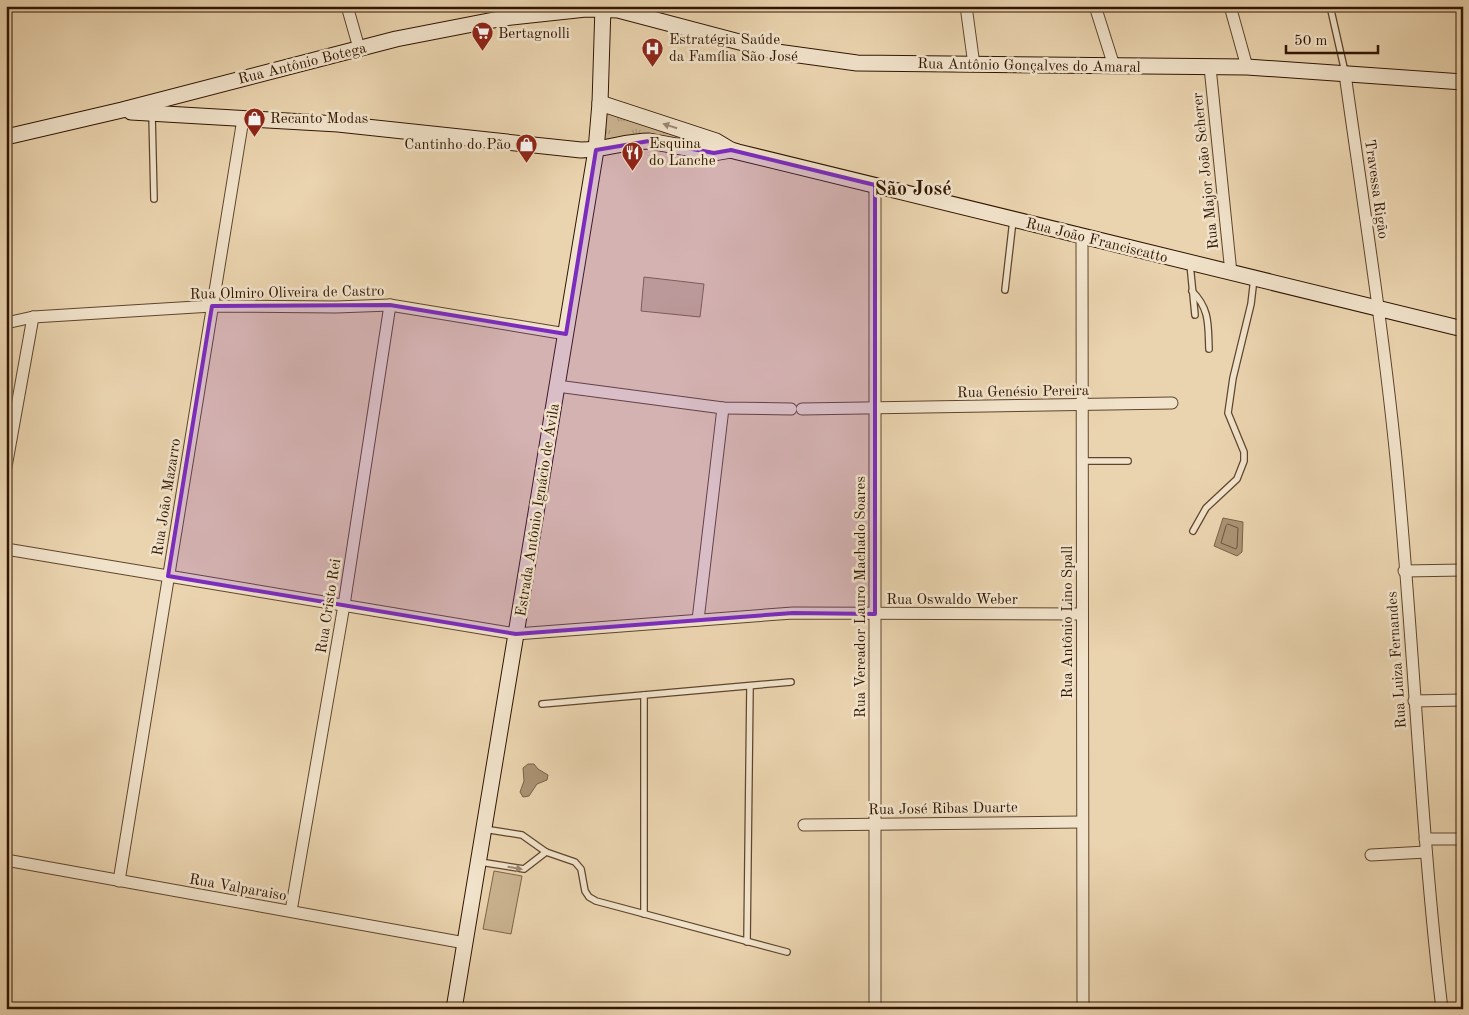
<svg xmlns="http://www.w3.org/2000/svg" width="1469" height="1015" font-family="'Old Standard TT',serif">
<defs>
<pattern id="grass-tufts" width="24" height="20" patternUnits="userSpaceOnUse" patternTransform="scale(1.25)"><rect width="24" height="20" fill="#cbb491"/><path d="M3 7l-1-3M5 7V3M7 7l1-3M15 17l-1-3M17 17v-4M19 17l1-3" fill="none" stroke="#af9a7b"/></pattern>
</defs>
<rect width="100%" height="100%" fill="#ead4af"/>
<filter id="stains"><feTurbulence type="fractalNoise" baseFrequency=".004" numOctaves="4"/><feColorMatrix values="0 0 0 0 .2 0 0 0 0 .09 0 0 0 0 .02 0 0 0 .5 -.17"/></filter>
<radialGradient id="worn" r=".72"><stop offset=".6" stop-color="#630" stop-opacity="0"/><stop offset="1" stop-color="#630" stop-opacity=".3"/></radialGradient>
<!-- grass -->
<polygon fill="url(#grass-tufts)" stroke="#7e6448" points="610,112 702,142 646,135 606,142 604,138 606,114"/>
<!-- pitch -->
<g fill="#cbb491" stroke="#7e6448">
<polygon points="644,277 704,284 700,317 641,311"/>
<polygon points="494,871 522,876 511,934 483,929"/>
</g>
<!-- water -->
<g fill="#ab9374" stroke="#7a6146">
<polygon points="1223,518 1243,522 1242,552 1237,556 1214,546"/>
<polygon points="528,764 534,764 538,769 548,775 547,780 537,784 529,796 523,797 520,792 524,781 523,768"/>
</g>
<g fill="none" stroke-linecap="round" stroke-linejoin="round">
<!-- shore -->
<polygon stroke="#6e543a" stroke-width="1" points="1228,524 1238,528 1237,547 1236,549 1221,543 1226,526"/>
<defs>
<g id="lane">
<polyline points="1330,6 1345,72"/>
<polyline points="152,114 154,199"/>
<polyline points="1190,264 1195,315"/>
<polyline points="1005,290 1013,220"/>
<path d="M1192,291c18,18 16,34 17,58"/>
<polyline points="1082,461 1128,461"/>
<polyline points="1193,531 1206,508 1237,479 1244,461 1244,452 1228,413 1233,378 1251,304 1254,278"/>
<polyline points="644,695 644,914"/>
<polyline points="542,704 791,682"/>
<polyline points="484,829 522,835 546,852 575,862 581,869 585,891 589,897 596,901 787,952"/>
<polyline points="480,862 524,869 546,852"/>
<polyline points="747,942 750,686"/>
</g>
<g id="street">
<polyline points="347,6 359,48"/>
<polyline points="966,6 974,65"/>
<polyline points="1095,6 1114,66"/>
<polyline points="1230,6 1247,67"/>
<polyline points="1210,67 1231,273"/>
<path d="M1345,74c18,128 38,255 51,384 18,183 24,368 46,551"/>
<polyline points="875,185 875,1009"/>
<polyline points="1082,236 1083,1009"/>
<polyline points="6,323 33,317 212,306 336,307 390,305 566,334"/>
<polyline points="557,386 723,408 791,409"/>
<polyline points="802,409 1172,403"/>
<polyline points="6,467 33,317"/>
<polyline points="6,549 516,634 793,613 1082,614"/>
<polyline points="1404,571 1463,570"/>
<polyline points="698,620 723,408"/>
<polyline points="1414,701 1463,700"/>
<polyline points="804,825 1082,822"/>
<polyline points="1425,839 1463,839"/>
<polyline points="1371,855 1426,852"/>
<polyline points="6,860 465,943"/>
<polyline points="119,881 243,119"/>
<polyline points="291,911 344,605 390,305"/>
</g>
<g id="secondary">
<polyline points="600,103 716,141 731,150 738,152 1463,329"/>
<path d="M131,112l207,12 243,26c23,0 45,-9 68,-9l65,12 17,-3"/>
<polyline points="6,137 122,110 396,39 504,18 586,9 618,10 777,52 857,63 1247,67 1463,82"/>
<polyline points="454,1009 596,150 600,103 603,6"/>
</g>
</defs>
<!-- lane casing -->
<use href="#lane" stroke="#5f452c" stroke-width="8"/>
<!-- street casing -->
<use href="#street" stroke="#5f452c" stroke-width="13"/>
<!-- secondary casing -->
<use href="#secondary" stroke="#311500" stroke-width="17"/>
<!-- lane -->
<use href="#lane" stroke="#f1e3cb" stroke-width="5.5"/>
<!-- street -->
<use href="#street" stroke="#f1e3cb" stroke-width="11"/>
<!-- secondary -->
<use href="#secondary" stroke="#f1e3cb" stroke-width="15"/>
</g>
<!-- one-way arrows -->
<defs><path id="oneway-solid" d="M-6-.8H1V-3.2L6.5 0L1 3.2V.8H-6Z" transform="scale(1.25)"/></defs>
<g fill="#9b8670">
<use href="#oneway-solid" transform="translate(670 126) rotate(-162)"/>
<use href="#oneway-solid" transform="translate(515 868) rotate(10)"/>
</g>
<!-- marked area -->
<path fill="#7b2cbf" fill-opacity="0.2" stroke="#7b2cbf" stroke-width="4" stroke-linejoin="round" d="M649,141l65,12 17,-3 144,35v429l-82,-1 -277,21 -348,-58 44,-270 178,-1 176,29 30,-184z"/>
<!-- icons -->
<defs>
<symbol id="supermarket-pin" viewBox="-11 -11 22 30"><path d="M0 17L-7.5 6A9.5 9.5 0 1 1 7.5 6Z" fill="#8f2418" stroke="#f1e3cb"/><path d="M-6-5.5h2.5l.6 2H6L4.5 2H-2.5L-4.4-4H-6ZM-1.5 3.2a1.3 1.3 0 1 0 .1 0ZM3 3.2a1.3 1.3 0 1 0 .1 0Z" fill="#fff"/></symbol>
<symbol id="hospital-pin" viewBox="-11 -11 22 30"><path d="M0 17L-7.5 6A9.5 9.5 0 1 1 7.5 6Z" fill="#8f2418" stroke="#f1e3cb"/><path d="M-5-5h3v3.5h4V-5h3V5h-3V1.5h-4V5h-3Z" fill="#fff"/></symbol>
<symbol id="shop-pin" viewBox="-11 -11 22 30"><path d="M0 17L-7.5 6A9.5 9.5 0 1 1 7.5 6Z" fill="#8f2418" stroke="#f1e3cb"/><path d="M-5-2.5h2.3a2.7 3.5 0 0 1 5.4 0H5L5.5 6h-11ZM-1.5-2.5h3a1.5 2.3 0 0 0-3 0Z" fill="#fff"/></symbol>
<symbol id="restaurant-pin" viewBox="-11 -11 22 30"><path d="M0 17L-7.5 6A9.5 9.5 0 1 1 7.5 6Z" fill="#8f2418" stroke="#f1e3cb"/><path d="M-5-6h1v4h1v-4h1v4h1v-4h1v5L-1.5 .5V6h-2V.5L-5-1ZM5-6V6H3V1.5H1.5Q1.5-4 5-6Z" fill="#fff"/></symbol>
</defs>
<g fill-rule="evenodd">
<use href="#supermarket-pin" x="470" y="20" width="25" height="34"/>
<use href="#hospital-pin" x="640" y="36" width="25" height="34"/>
<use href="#shop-pin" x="242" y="106" width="25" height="34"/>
<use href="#shop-pin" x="514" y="132" width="25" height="34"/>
<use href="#restaurant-pin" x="620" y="140" width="25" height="34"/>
</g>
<g text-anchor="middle" stroke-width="5" stroke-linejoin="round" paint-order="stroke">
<!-- poi labels -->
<g font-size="15" fill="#311500" stroke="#f1e3cb" text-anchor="start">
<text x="498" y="38">Bertagnolli</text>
<text x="669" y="44">Estratégia Saúde<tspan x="669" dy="17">da Família São José</tspan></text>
<text x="270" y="123">Recanto Modas</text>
<text x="649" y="148">Esquina<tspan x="649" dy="17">do Lanche</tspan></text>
<text x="511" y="149" text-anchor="end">Cantinho do Pão</text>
</g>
<!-- street labels -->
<g font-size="15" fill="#311500" stroke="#f1e3cb">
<text transform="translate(302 63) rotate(-14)" y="5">Rua Antônio Botega</text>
<text transform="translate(1029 65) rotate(1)" y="5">Rua Antônio Gonçalves do Amaral</text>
<text transform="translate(1205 171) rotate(-96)" y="5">Rua Major João Scherer</text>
<text transform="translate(1377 189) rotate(82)" y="5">Travessa Rigão</text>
<text transform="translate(1097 240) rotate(14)" y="5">Rua João Franciscatto</text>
<text transform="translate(287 292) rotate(-1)" y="5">Rua Olmiro Oliveira de Castro</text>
<text transform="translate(1023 391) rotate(-1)" y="5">Rua Genésio Pereira</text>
<text transform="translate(166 497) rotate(-81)" y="5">Rua João Mazarro</text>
<text transform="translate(537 510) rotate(-81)" y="5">Estrada Antônio Ignácio de Ávila</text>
<text transform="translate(860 597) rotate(-90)" y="5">Rua Vereador Lauro Machado Soares</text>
<text x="952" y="604">Rua Oswaldo Weber</text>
<text transform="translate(328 606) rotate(-81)" y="5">Rua Cristo Rei</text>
<text transform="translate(1067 622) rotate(-90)" y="5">Rua Antônio Lino Spall</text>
<text transform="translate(1396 660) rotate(-94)" y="5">Rua Luiza Fernandes</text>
<text transform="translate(943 808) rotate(-1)" y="5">Rua José Ribas Duarte</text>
<text transform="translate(238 887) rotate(10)" y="5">Rua Valparaiso</text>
</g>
<!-- district labels -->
<g font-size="20" font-weight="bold" fill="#311500" stroke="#f1e3cb">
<text x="913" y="195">São José</text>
</g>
</g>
<!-- margin -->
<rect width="1469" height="1015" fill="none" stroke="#ead4af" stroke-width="25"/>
<rect x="8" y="8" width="1454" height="1000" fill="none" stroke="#311500" stroke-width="2.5"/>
<rect x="12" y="12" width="1444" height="990" fill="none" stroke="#311500"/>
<!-- scale -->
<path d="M1286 45v8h92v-8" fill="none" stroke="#311500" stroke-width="2.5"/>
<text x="1294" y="45" font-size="15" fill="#311500" stroke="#f1e3cb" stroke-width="4" paint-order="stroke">50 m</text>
<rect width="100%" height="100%" filter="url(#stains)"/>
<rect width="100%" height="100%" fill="url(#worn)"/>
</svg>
